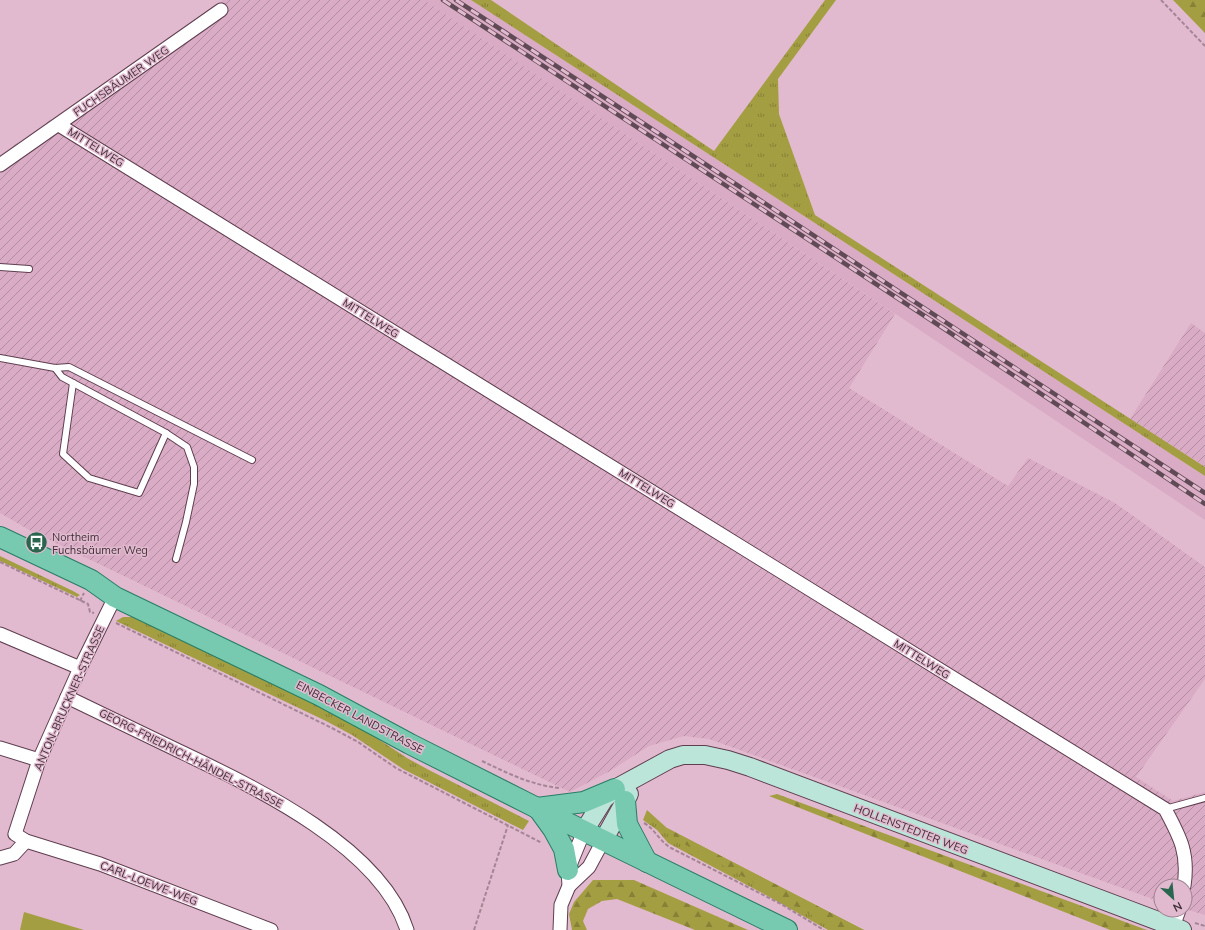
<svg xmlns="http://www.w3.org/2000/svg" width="1205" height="930" font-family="Mulish,sans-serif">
<defs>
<pattern id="industrial-furrows" width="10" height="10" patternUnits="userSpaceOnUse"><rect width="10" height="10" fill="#daabc4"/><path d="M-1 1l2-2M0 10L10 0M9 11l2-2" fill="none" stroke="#b28ca0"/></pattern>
<pattern id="grass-tufts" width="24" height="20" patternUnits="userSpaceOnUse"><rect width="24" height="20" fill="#a49e42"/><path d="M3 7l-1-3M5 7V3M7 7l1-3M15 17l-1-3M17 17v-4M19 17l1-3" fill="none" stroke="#878138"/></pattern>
<pattern id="forest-firs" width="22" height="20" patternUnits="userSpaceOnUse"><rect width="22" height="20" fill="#a49e42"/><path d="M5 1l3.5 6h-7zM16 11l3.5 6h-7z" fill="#878138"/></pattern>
</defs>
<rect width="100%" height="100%" fill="#e2bacf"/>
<!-- built -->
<polygon fill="#daabc4" points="424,0 471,0 1205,476 1205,520"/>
<!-- industrial -->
<g fill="url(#industrial-furrows)">
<polygon points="223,0 424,0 895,314 849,388 1008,486 1028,458 1115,503 1205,567 1205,679 1136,777 1173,801 1205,792 1205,915 1185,909 1185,886 1161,886 1161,902 709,739 684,736 649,746 610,771 570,792 31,531 0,513 0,155"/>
<polygon points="1191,323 1205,333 1205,467 1130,419"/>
</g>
<!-- grass -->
<g fill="url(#grass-tufts)">
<polygon points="471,0 491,0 714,151 825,0 836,0 778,79 779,114 815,215 1205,467 1205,476"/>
<polygon points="0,556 73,591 80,595 77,597 0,561"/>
<polygon points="123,617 132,617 247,669 363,729 407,758 429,770 529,821 523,830 403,769 352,735 326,721 116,621"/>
<polygon points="647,810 667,828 864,930 828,930 764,894 668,843 657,830 643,820"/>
</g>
<!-- forest -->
<g fill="url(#forest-firs)">
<polygon points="1173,0 1205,0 1205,33"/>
<polygon points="777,794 1147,930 1110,930 769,796"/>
<polygon points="667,828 864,930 839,930 677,840"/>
<polygon points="593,880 634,880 748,930 695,930 617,899 602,901 588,909 583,921 587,930 572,930 569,914 574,902"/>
</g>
<!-- green -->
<polygon fill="#a49e42" points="24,912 84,930 20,930"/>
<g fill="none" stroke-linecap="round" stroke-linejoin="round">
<defs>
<g id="service">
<polyline points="0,267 29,269"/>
<polyline points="0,358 55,368 69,367 252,460"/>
<polyline points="55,368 62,377 166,433 187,447 194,467 194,484 186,522 176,559"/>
<polyline points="73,383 63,454 89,478 139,493 166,433"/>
<polyline points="1165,809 1205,798"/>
</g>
<g id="minor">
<path d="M59,125l1106,684c15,28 24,44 19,77"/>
<polyline points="0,165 221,10"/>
<polyline points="115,597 80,668 39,760 15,834 26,841 100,864 271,930"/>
<polyline points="0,634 80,668"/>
<path d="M67,697c37,18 75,36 112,54 73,35 202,95 228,179"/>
<polyline points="0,748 39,760"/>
<polyline points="0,858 14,854 26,841"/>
<polyline points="569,886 589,867 603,841"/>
<polyline points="1173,927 1179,910"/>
<polyline points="560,930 561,905 569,886 568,870 584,831"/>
</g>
<g id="secondary">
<polyline points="584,831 604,799 615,789 670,759 683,755 705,755 728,760 750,767 1182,930"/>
<polyline points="603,841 629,794"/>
</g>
<g id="primary">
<polyline points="0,537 91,580 115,597 319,695 410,744 537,808 787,930"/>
<polyline points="625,801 627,824 647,862"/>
<polyline points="537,808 584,802 615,789"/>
<polyline points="540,811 553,829 564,849 568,870"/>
</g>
</defs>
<!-- service casing -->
<use href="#service" stroke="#5f3e50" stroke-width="8"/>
<!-- minor casing -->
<use href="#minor" stroke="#5f3e50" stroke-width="15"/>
<!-- secondary casing -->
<use href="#secondary" stroke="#5f3e50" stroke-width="20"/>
<!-- primary casing -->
<use href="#primary" stroke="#297d65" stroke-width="22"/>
<!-- path -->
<g stroke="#a48596" stroke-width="2" stroke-dasharray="4 2" stroke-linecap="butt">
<polyline points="1161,0 1205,46"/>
<polyline points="0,562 88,604 90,612 94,613"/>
<polyline points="80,601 84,593"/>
<polyline points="116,623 332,728 358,742 396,768 542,843"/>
<path d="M482,761c25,12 49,24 77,27"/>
<path d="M644,823c11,6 15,18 27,25l110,56 43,26"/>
<polyline points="1195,923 1205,926"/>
<polyline points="474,930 508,825"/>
</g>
<!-- service -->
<use href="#service" stroke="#fff" stroke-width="6"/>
<!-- minor -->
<use href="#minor" stroke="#fff" stroke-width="13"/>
<!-- secondary -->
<use href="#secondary" stroke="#bbe5d8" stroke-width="18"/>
<!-- primary -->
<use href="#primary" stroke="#77cab0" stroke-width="20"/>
<defs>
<g id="rail">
<polyline points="443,0 943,328 1205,504"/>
<polyline points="456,0 1205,493"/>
</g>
</defs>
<!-- rail casing -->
<use href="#rail" stroke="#5f4a56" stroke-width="4.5"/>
<!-- rail -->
<use href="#rail" stroke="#e2bacf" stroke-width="3" stroke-dasharray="9" stroke-linecap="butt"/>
</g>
<!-- icons -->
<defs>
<symbol id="bus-disc" viewBox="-11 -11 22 22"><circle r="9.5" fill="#2a654e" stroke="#e2bacf"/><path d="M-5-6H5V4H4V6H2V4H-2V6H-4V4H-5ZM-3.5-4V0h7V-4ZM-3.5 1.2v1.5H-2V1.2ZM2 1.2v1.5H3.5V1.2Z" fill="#fff"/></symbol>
</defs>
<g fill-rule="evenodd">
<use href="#bus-disc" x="24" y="530" width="25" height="25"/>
</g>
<g text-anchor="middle" stroke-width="3" stroke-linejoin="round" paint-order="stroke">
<!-- street labels -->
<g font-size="11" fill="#403039" stroke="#e2bacf">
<text transform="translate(121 81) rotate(-35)" y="4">FUCHSBÄUMER WEG</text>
<text transform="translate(96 147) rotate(32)" y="4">MITTELWEG</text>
<text transform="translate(371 318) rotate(32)" y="4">MITTELWEG</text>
<text transform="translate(647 488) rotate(32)" y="4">MITTELWEG</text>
<text transform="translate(922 659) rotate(32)" y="4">MITTELWEG</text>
<text transform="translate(69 698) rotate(-66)" y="4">ANTON-BRUCKNER-STRASSE</text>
<text transform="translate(360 717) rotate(28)" y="4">EINBECKER LANDSTRASSE</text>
<text transform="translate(191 758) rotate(27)" y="4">GEORG-FRIEDRICH-HÄNDEL-STRASSE</text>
<text transform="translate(911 829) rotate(21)" y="4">HOLLENSTEDTER WEG</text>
<text transform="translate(149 883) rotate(21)" y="4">CARL-LOEWE-WEG</text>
</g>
<!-- poi labels -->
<g font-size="11" fill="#403039" stroke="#e2bacf" text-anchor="start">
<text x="52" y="541">Northeim<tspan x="52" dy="13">Fuchsbäumer Weg</tspan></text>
</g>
</g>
<!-- north arrow -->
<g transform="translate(1173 898) rotate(153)"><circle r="19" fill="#e2bacf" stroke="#a18393"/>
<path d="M0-3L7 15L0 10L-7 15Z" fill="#2a654e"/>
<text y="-6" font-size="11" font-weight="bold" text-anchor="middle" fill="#403039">N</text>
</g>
</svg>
